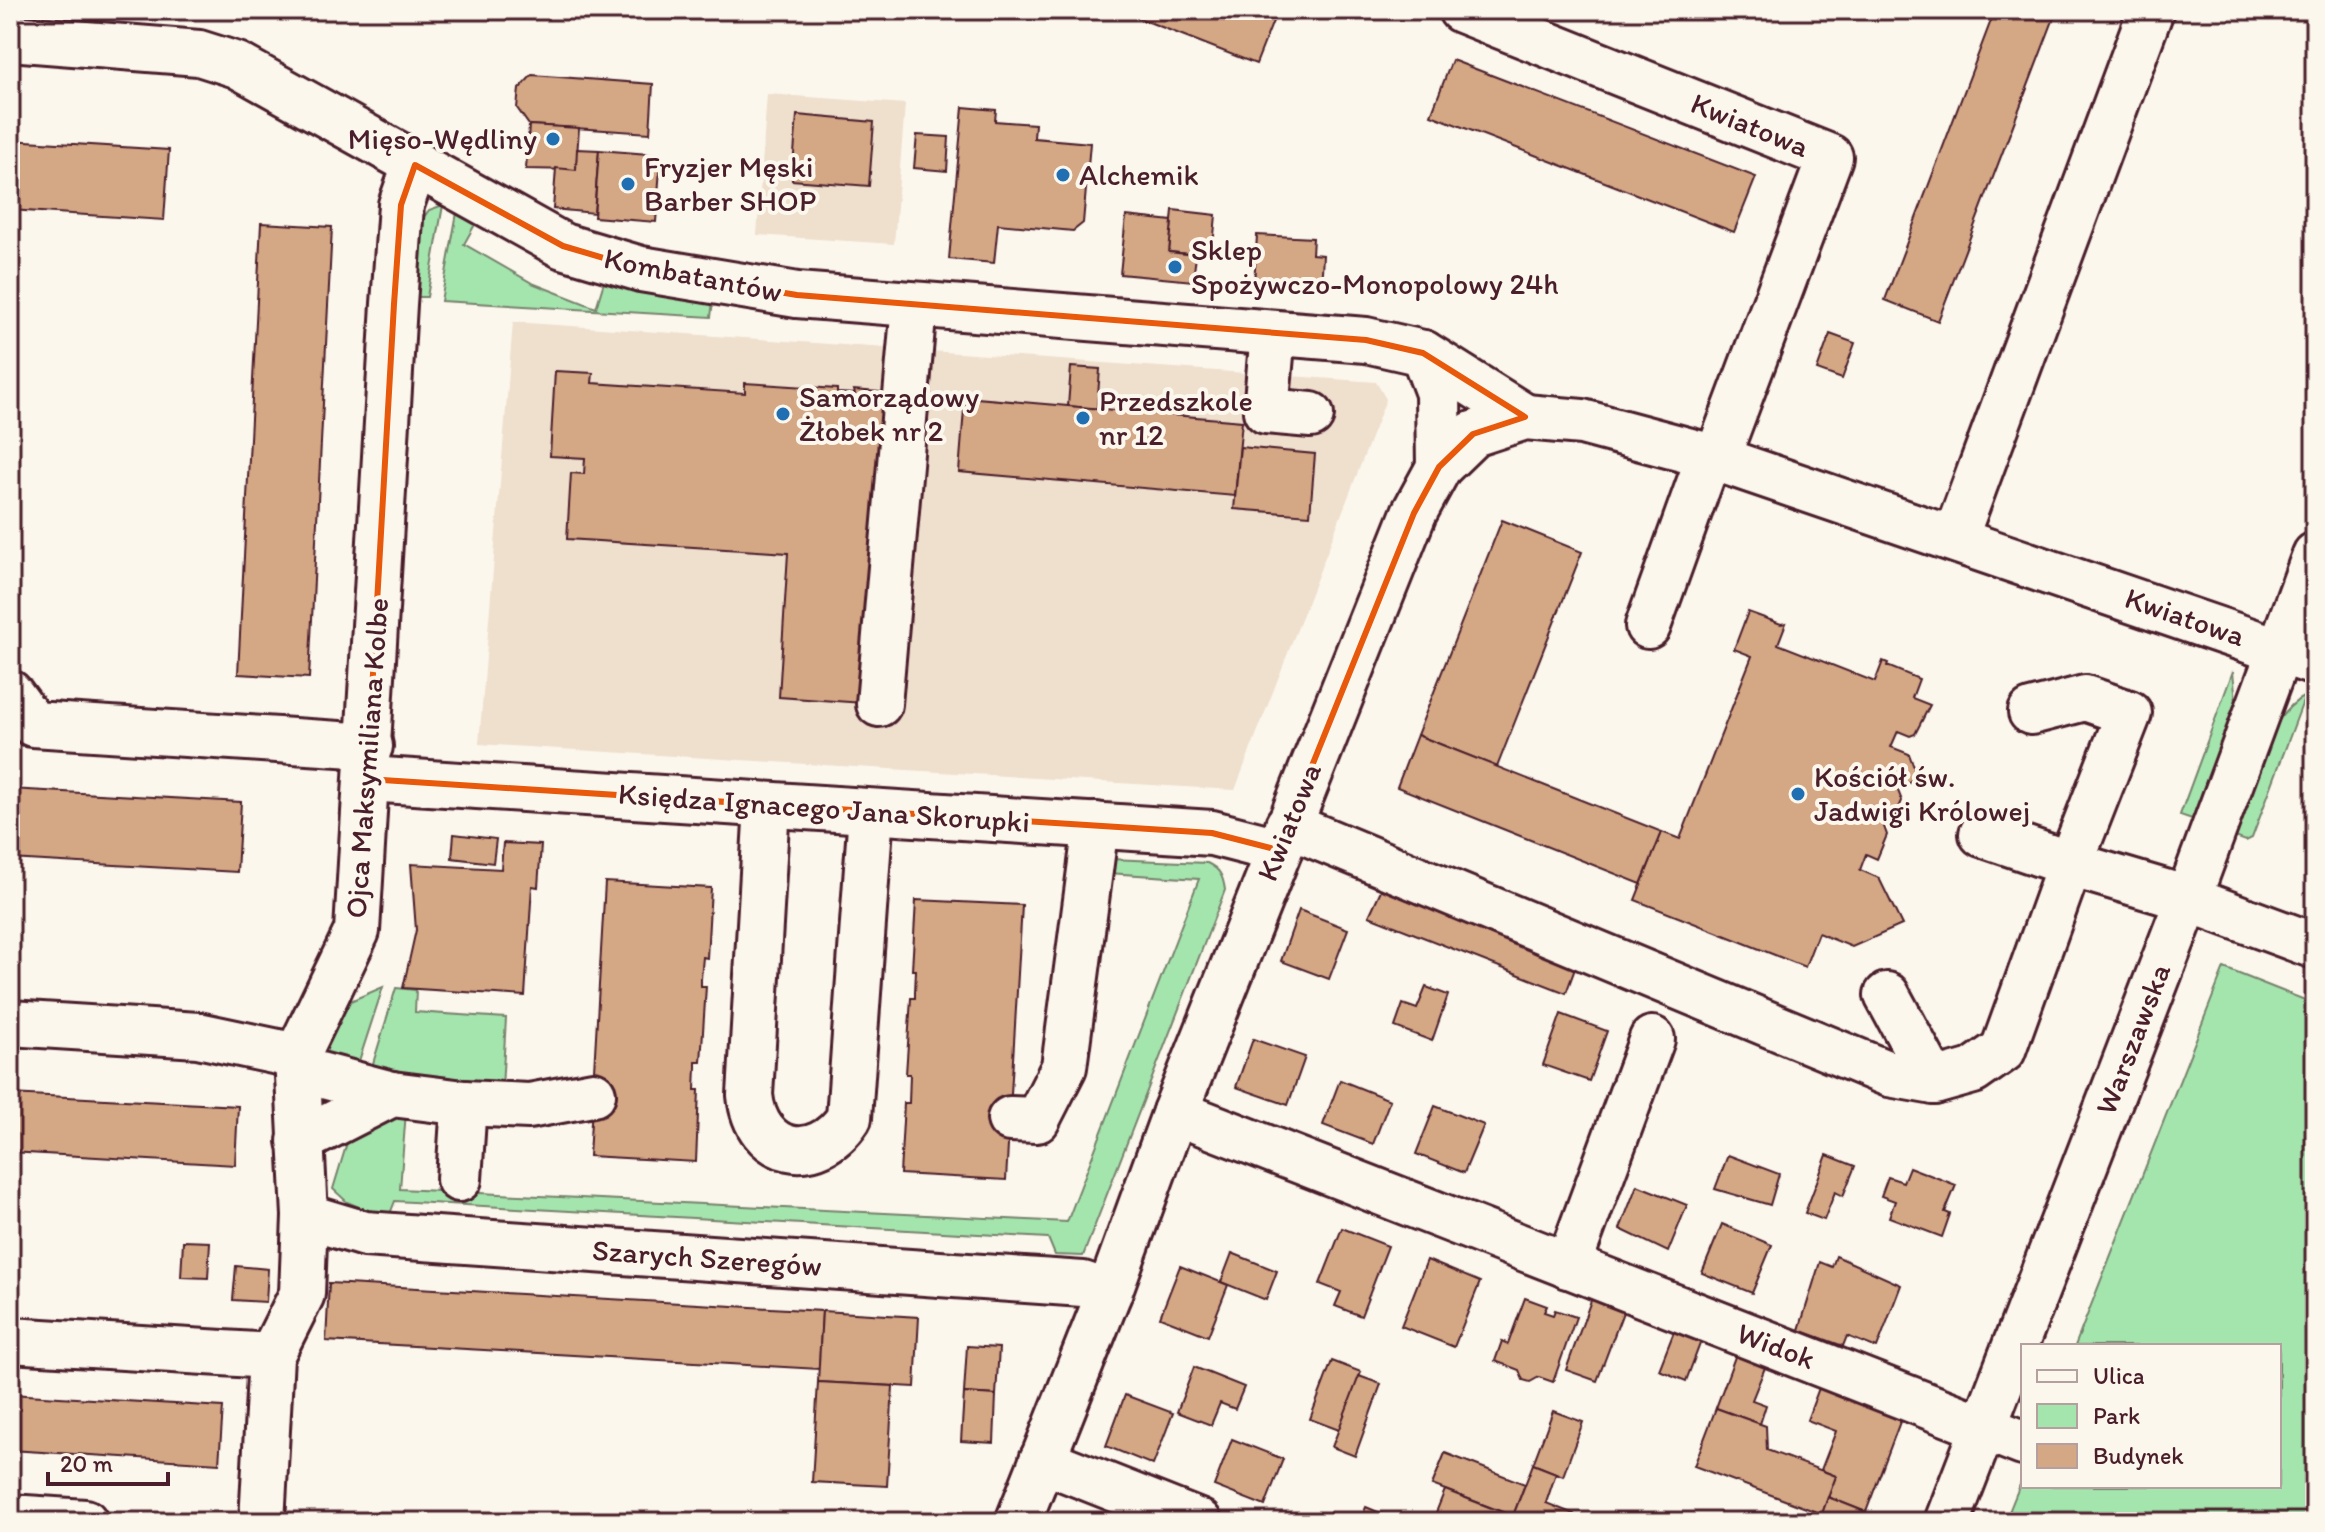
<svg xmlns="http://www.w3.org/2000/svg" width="2325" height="1532" font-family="Itim,sans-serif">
<rect width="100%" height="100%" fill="#fbf7ec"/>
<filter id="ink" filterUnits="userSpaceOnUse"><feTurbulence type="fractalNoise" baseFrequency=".0125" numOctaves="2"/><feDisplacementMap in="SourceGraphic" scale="16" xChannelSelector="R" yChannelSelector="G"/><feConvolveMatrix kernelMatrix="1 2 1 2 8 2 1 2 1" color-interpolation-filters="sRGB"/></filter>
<g filter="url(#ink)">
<!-- built -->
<g fill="#efdfcd">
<polygon points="767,94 905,104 894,244 757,235"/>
<polygon points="513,322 1376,382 1386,399 1235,790 479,744"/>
</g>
<!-- green -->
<g fill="#a4e5ae" stroke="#77826c" stroke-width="2">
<polygon points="443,205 427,297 414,297 421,221 429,210"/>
<polygon points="458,207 478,219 464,244 532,283 596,308 604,282 713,301 711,317 441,301"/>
<polygon points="2233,671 2236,702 2192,819 2180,815"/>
<path d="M2305,696l-53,142 -6,3 -14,-5c15,-39 34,-122 73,-140z"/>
<path d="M1110,859l97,4c13,6 16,13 18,27l-142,366 -28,-1 -7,-17 -653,-37 -7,18 -41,-17 -14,-13 17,-56 56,-22 -6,78 667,33 132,-343 -91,-6z"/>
<polygon points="2224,968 2315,1004 2315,1522 2005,1522 2023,1477 2023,1486 2279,1486 2279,1346 2075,1346"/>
<polygon points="383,987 357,1067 319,1058 341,1005"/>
<polygon points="396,988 416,990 415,1012 506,1018 502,1088 371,1070"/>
</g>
<!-- building -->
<g fill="#d4a785" stroke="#4a1f2b" stroke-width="2">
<polygon points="1118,10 1276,10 1277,11 1256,64"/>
<polygon points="1995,10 2057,10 1938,321 1885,300"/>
<polygon points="1452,60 1756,177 1734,232 1431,115"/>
<polygon points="532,75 653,84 650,133 529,125 517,108 519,89"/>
<polygon points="963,107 996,110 995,121 1035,124 1034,138 1090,143 1083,223 1073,231 998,224 994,263 949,259"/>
<polygon points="797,115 874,122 869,186 792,180"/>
<polygon points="529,125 579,128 576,170 526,169"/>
<polygon points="917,135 949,137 947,171 914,168"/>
<polygon points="10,140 169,150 164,220 10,210"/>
<polygon points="577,149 599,150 594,213 553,209 556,168 576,170"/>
<polygon points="599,150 661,155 656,222 594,217"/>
<polygon points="1173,210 1216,215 1212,256 1169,252"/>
<polygon points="1126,216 1172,221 1169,252 1196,255 1193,281 1120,274"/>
<polygon points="261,223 332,227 309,678 238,674"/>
<polygon points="1257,235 1313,238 1312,254 1323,255 1321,289 1254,285"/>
<polygon points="1830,334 1855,343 1842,379 1817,370"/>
<polygon points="1071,367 1100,369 1097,409 1068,406"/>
<polygon points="555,371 593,373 592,383 745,393 745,383 837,389 837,393 855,394 854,390 892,393 863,703 779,697 788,553 567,539 571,473 584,474 585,458 550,456"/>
<polygon points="965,397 1242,421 1235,496 959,472"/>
<polygon points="1240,447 1315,454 1310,515 1234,509"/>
<polygon points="1502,520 1582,552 1497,767 1417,735"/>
<polygon points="1748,612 1781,624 1786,623 1778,644 1875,682 1883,661 1888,663 1887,666 1919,679 1912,698 1930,705 1915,734 1910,736 1898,731 1891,747 1909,754 1915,770 1910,783 1897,788 1902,801 1895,817 1882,821 1887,835 1877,859 1866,854 1860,870 1879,878 1902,925 1852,947 1818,933 1805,967 1635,900 1662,832 1680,839 1752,656 1734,649"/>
<polygon points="1417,735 1662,832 1641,884 1397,787"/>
<polygon points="10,789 241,802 237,872 10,859"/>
<polygon points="454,834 496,839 493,863 452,858"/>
<polygon points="503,843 541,845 538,887 532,886 525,996 403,988 416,930 411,864 501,869"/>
<polygon points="1386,879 1580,955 1566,993 1369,916"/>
<polygon points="605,882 711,888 707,958 703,957 701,979 701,986 706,986 701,1062 696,1062 696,1067 695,1090 699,1090 696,1162 589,1156"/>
<polygon points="916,900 1022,905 1006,1180 900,1174 904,1103 909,1103 910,1074 906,1074 911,998 915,998 915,992 916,970 912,970"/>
<polygon points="1299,910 1348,929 1329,979 1281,961"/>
<polygon points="1426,987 1448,995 1432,1041 1395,1027 1403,1004 1417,1009"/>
<polygon points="1561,1014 1607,1031 1589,1081 1543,1065"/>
<polygon points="1253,1039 1305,1057 1288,1105 1236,1087"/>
<polygon points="1340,1080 1390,1100 1373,1144 1323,1125"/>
<polygon points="10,1094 238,1106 235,1165 10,1152"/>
<polygon points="1435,1106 1484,1125 1464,1173 1416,1154"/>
<polygon points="1728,1155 1779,1174 1770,1205 1715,1189"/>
<polygon points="1827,1155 1855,1166 1843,1196 1835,1192 1824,1220 1805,1213"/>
<polygon points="1909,1167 1956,1185 1945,1212 1950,1214 1942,1237 1889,1217 1895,1201 1881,1196 1888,1177 1903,1182"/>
<polygon points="1637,1185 1687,1205 1668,1252 1620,1229"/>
<polygon points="1722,1224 1772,1245 1752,1293 1702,1273"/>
<polygon points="1342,1228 1388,1246 1361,1316 1335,1306 1341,1292 1320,1284"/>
<polygon points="183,1241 210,1242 208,1278 181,1277"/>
<polygon points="1232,1253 1277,1271 1266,1300 1221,1282"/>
<polygon points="1836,1256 1901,1285 1877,1348 1847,1336 1843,1346 1799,1330 1820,1262 1832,1267"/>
<polygon points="1427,1260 1480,1282 1454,1347 1401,1326"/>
<polygon points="236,1266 268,1269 266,1302 233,1300"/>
<polygon points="1180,1266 1228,1285 1208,1336 1160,1317"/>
<polygon points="329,1283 822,1311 819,1369 326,1341"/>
<polygon points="1594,1292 1626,1304 1597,1381 1566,1370"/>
<polygon points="1525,1298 1547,1306 1544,1312 1553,1315 1555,1310 1576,1317 1553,1382 1539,1377 1530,1382 1523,1380 1519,1370 1495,1361 1502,1341 1508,1344"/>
<polygon points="822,1311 919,1317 915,1387 818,1382"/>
<polygon points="1677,1324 1704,1333 1686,1381 1659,1370"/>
<polygon points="967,1346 999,1348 996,1395 964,1393"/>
<polygon points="1736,1354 1766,1365 1752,1400 1766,1405 1760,1424 1716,1408"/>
<polygon points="1332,1361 1361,1372 1339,1430 1310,1419"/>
<polygon points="1194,1367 1244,1387 1235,1409 1220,1403 1211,1425 1177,1412"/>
<polygon points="1359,1376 1381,1384 1355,1456 1332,1447"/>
<polygon points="818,1382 893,1386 887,1486 812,1482"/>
<polygon points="1819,1388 1901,1419 1866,1512 1828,1497 1836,1476 1821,1470 1836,1431 1807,1420"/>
<polygon points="964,1393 996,1395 994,1443 961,1441"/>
<polygon points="10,1394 223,1407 219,1463 10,1450"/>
<polygon points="1125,1395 1173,1413 1153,1465 1106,1446"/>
<polygon points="1716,1408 1766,1426 1767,1450 1836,1476 1822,1514 1694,1466"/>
<polygon points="1553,1411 1583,1422 1563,1476 1533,1464"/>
<polygon points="1232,1439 1283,1459 1265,1506 1214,1486"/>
<polygon points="1445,1453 1525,1484 1513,1516 1432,1485"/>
<polygon points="1533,1464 1556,1473 1546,1503 1574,1514 1571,1522 1527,1522 1513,1516"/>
<polygon points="1445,1490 1507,1514 1527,1522 1433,1520"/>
<polygon points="1828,1497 1866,1512 1862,1522 1845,1522 1822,1514"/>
<polygon points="1366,1507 1402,1522 1360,1522"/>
</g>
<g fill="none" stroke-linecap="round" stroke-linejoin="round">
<defs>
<g id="minor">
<polyline points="1461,10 1830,157 1717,458"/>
<polyline points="10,38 199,53 237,65 563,246 641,269 797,295 1366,340 1423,353 1525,417"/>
<polyline points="1273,333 1266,411 1311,415"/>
<polyline points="1423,353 1438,393 1439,467"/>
<polyline points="1955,538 2151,10"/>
<polyline points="1648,626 1709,456"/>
<polyline points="10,693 33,724 370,746"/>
<polyline points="879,704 914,305"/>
<polyline points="367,779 1212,833 1278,850"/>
<path d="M767,805l-17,290c6,61 66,73 99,23l22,-306"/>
<polyline points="1288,825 1889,1074 1934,1082 1973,1071 2003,1050 2070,864 2188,899 2315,946"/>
<polyline points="1982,834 2070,864 2129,713 2085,698 2031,712"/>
<polyline points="1887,995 1934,1082"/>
<polyline points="10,1023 198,1035 297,1056"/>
<polyline points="297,1069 392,1094"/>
<polyline points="464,1103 529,1106 593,1094"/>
<polyline points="1175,1112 2023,1443"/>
<polyline points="1010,1119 1037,1120 1064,1067 1096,825"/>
<polyline points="300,1141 392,1094 464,1103 459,1179"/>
<polyline points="305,1216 365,1234 1083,1284 1109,1293"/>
<polyline points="1568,1266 1652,1039"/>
<polyline points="10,1340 271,1356"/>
<polyline points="1042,1460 1199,1522"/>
<polyline points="10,1517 85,1522"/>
<polyline points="262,1522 271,1356 302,1294 305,1216 297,1056 357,931 394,304 401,205 415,165"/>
<polyline points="1018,1522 1109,1293 1175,1112 1414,513 1439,467 1473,434 1525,417 1582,422 1709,456 2315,663"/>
</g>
<polyline id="major" points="1947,1522 2188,899 2315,555"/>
</defs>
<!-- minor casing -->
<use href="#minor" stroke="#4a1f2b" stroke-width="50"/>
<!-- major casing -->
<use href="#major" stroke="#4a1f2b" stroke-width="50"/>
<!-- minor -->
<use href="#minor" stroke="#fbf7ec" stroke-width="44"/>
<!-- major -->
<use href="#major" stroke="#fbf7ec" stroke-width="44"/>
</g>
</g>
<!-- marked area -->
<path fill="none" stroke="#e8590c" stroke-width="6" stroke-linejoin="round" d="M415,165l148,81 78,23 156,26 569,45 57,13 102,64 -52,17 -34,33 -25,46 -136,337 -66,-17 -845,-54 27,-475 7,-99z"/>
<!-- markers -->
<g fill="#1f6fb2" stroke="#fbf7ec" stroke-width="3">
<circle cx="553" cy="139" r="8"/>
<circle cx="1063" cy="175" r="8"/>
<circle cx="628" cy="184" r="8"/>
<circle cx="1175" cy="267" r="8"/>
<circle cx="783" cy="414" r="8"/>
<circle cx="1083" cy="418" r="8"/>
<circle cx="1798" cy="794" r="8"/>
</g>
<g text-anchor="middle" stroke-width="8" stroke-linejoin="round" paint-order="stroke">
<!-- street labels -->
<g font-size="30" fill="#4a1f2b" stroke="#fbf7ec">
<text transform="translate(1750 125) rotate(22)" y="10">Kwiatowa</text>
<text transform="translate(693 275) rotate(11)" y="10">Kombatantów</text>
<text transform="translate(2185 617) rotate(19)" y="10">Kwiatowa</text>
<text transform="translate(367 758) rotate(-86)" y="10">Ojca Maksymiliana Kolbe</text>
<text transform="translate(824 808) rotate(4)" y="10">Księdza Ignacego Jana Skorupki</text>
<text transform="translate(1289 822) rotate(-68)" y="10">Kwiatowa</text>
<text transform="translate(2133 1039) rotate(-69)" y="10">Warszawska</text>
<text transform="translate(707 1258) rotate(4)" y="10">Szarych Szeregów</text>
<text transform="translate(1776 1346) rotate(21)" y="10">Widok</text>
</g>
<!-- poi labels -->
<g font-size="30" fill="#4a1f2b" stroke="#fbf7ec" text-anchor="start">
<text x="537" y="149" text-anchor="end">Mięso-Wędliny</text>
<text x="644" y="177">Fryzjer Męski<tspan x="644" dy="34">Barber SHOP</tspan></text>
<text x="1079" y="185">Alchemik</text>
<text x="1191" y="260">Sklep<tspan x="1191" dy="34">Spożywczo-Monopolowy 24h</tspan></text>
<text x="799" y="407">Samorządowy<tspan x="799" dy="34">Żłobek nr 2</tspan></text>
<text x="1099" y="411">Przedszkole<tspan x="1099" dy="34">nr 12</tspan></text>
<text x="1814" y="787">Kościół św.<tspan x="1814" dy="34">Jadwigi Królowej</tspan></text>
</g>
</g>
<!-- margin -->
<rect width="2325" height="1532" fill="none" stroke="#fbf7ec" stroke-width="40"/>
<rect x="20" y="20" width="2285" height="1492" fill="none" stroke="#4a1f2b" stroke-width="3" filter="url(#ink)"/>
<!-- legend -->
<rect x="2021" y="1344" width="260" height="144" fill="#fbf7ec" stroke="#b4a19f" stroke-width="2"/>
<rect x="2037" y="1370" width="40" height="12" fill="#fbf7ec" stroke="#b4a19f" stroke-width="2"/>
<text x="2093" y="1384" font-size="24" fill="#4a1f2b">Ulica</text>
<rect x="2037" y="1404" width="40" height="24" fill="#a4e5ae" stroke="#b4a19f" stroke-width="2"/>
<text x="2093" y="1424" font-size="24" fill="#4a1f2b">Park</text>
<rect x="2037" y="1444" width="40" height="24" fill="#d4a785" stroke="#b4a19f" stroke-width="2"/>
<text x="2093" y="1464" font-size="24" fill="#4a1f2b">Budynek</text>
<!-- scale -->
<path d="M48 1472v12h120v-12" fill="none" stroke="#4a1f2b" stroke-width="4"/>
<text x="60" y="1472" font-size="24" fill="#4a1f2b" stroke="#fbf7ec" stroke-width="6" paint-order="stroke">20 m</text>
</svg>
